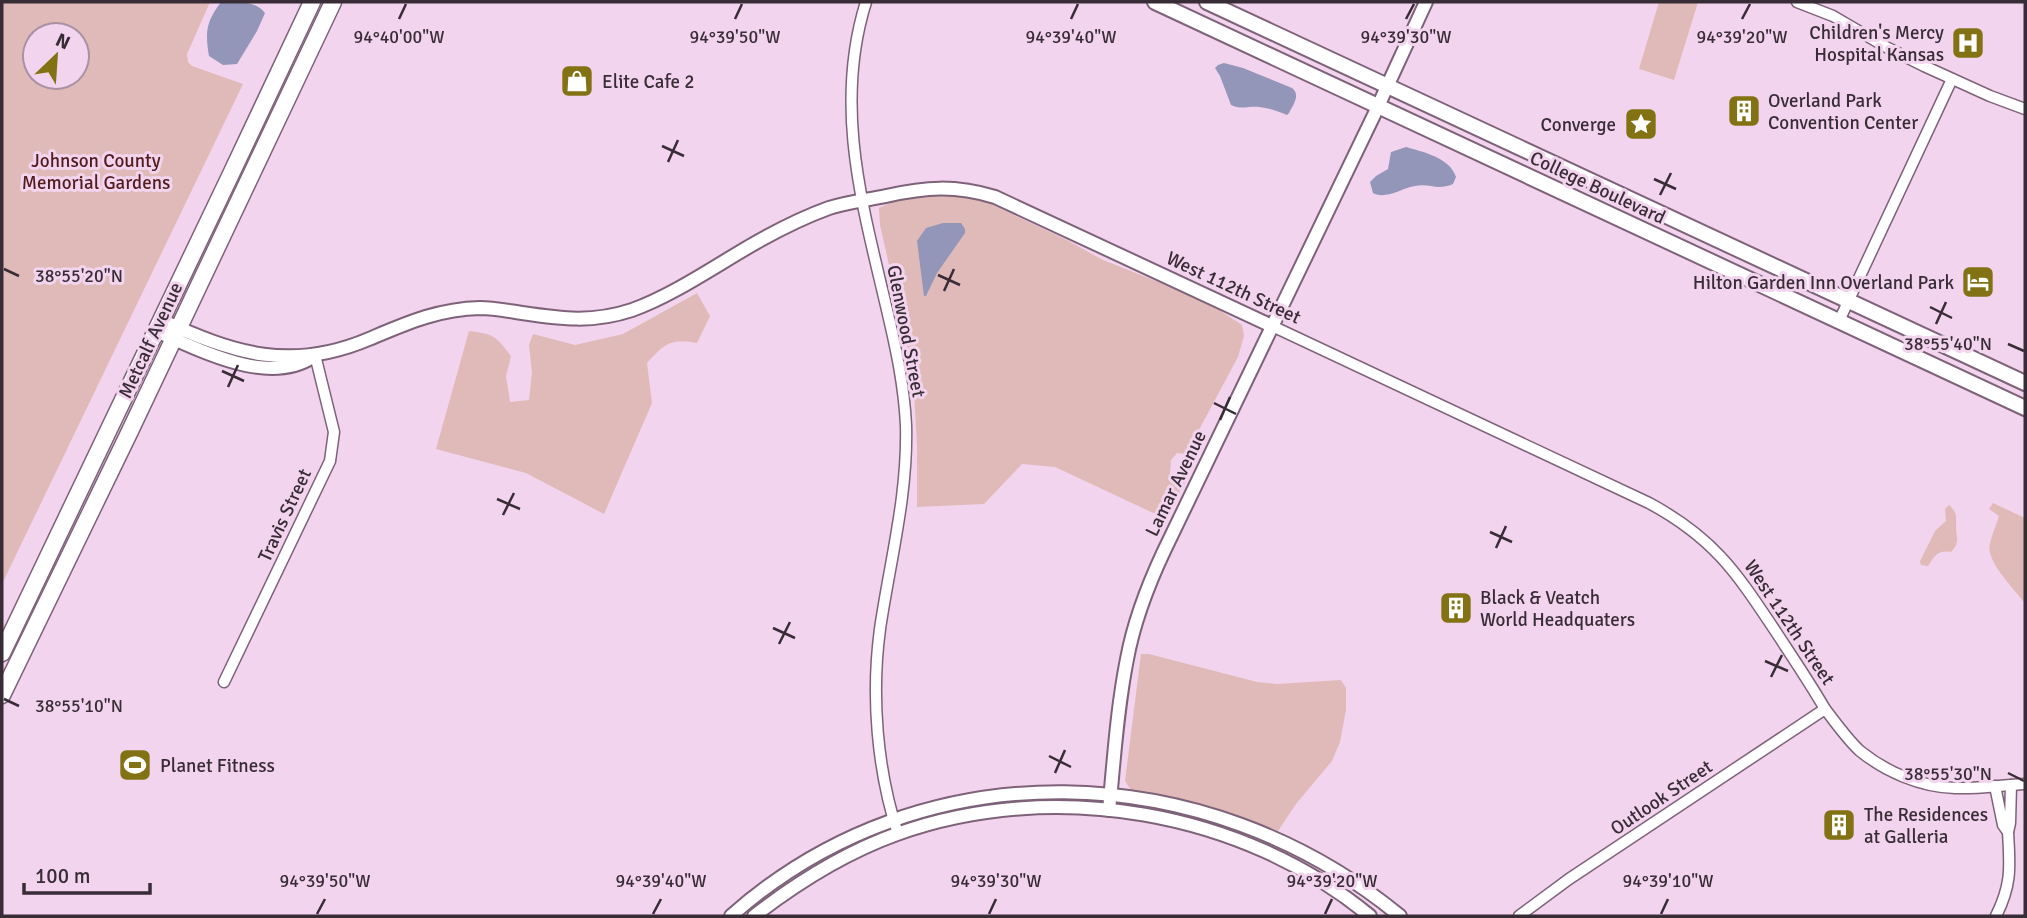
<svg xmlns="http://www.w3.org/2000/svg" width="2027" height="918" font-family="Signika,sans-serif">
<rect width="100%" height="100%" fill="#f3d4ee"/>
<!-- green -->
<g fill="#dfbab8" fill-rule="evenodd">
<path d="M2,2h208l-23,52 1,8 4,4 51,18 -241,500zM77,35v42h-42v-42z"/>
<polygon points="1659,2 1698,2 1674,80 1639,69"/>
<polygon points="918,196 953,196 982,200 1065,239 1103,260 1161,283 1213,306 1242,325 1244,336 1238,357 1186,454 1177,453 1171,460 1170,474 1188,478 1164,518 1055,467 1022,464 984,504 917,507 917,447 913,372 880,225 879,208 892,202"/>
<path d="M697,293l13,23 -13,27c-28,-4 -31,0 -50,20l5,40 -48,111 -78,-41 -90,-24 33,-118c25,3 27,5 42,25l-5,20 4,26 19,-2 3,-27 -3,-28 4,-11 42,11 48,-11z"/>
<path d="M1993,503l32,15v82l-2,1c-10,-14 -38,-40 -33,-58 2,-9 6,-17 9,-27l-10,-7z"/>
<path d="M1949,505c9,8 7,13 7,23 1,11 3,16 -5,24 -14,-2 -16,4 -23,14l-7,-1 -1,-4 15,-30 11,-10 -1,-12z"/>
<path d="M1141,654h8l108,28 20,2 64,-4 5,8v22l-6,32 -8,19 -36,43 -18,27c-48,-18 -96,-31 -147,-41l-6,-9z"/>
</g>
<!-- water -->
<g fill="#9396b9">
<path d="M221,2c17,0 34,-2 44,11l-8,18 -20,33 -14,1 -14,-9c-4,-24 -3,-34 12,-54z"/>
<path d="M1224,63l19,5 49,20c9,7 1,17 -3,25l-2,2c-9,-4 -18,-7 -28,-8 -10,-1 -18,3 -28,-2l-11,-29 -5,-8 3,-3z"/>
<path d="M1406,147c18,5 44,11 50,30l-3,7c-16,7 -23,-1 -38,2 -13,2 -29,14 -42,7l-3,-11 6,-6 12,-7 3,-17z"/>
<polygon points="943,223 961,223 965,229 965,233 937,273 926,296 924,296 917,241 926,228"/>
</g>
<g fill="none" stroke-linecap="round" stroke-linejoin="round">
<defs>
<g id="minor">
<path d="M866,2c-33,105 -3,205 21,308 9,38 17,75 19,115 2,70 -16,136 -26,204 -9,67 -3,141 18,205"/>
<polyline points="1797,2 1833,16 1886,47 1924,66 1990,96 2025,109"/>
<polyline points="1839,321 1952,79"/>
<path d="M1272,326l377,177c65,35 87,69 127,129 17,26 34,51 49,77 11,14 22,30 35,42 26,21 61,36 95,37 23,1 47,-3 70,-4"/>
<polyline points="224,682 330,461 334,432 315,355"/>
<polyline points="1995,786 2003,825 2008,832 2010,823 2011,785"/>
<polyline points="1519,916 1569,879 1825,709"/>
<path d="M1996,916c16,-32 14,-49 12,-84"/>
</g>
<g id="tertiary">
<path d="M161,320c74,34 130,52 208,19 38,-16 69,-30 111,-31 14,0 29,3 42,5 40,6 71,10 110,-3 42,-15 86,-46 125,-68 23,-13 47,-25 72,-34 18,-6 38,-8 57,-12 40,-9 69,-11 109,1l277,129"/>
<path d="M156,331c45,19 112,56 158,25"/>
<path d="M1109,810c5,-50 8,-101 18,-151 7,-38 21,-74 37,-108l210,-436 52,-113"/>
<path d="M731,916c191,-170 475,-160 669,0"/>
<path d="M754,916c44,-34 90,-63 143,-82 156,-56 346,-23 473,82"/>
</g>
<g id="secondary">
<polyline points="1155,2 2025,408"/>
<polyline points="1207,2 2025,383"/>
</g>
<g id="primary">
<polyline points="2,653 231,174 312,2"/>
<polyline points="2,695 130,431 333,2"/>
</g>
</defs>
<!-- minor casing -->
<use href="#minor" stroke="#7d6279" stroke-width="13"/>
<!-- tertiary casing -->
<use href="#tertiary" stroke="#7d6279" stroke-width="16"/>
<!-- secondary casing -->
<use href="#secondary" stroke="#7d6279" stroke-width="18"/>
<!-- primary casing -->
<use href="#primary" stroke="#7d6279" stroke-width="19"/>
<!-- minor -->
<use href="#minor" stroke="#fff" stroke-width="10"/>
<!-- tertiary -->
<use href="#tertiary" stroke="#fff" stroke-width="12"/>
<!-- secondary -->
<use href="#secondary" stroke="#fff" stroke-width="14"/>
<!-- primary -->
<use href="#primary" stroke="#fff" stroke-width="16"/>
</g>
<!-- ticks -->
<path fill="none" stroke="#382c36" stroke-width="2.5" d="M399,19l7,-15M735,19l7,-15M1071,19l7,-15M1406,19l8,-15M1742,19l8,-15M662,146l22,10M668,162l10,-22M1654,179l22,10M1660,195l11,-22M4,269l15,7M938,275l22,10M944,291l10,-22M1930,307l22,11M1936,324l10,-22M2008,344l16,7M222,371l22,10M228,387l10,-22M1214,403l22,11M1220,420l10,-23M497,499l23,10M503,515l11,-22M1490,532l22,10M1496,548l10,-22M773,628l22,10M779,644l11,-22M1765,661l23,10M1771,677l11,-22M4,699l15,7M1049,756l22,11M1055,773l10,-23M2008,773l16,8M317,914l8,-15M653,914l8,-15M989,914l7,-15M1325,914l7,-15M1661,914l7,-15"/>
<!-- icons -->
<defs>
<symbol id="hospital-square" viewBox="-11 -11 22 22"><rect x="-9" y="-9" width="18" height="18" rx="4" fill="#827213" stroke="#f3d4ee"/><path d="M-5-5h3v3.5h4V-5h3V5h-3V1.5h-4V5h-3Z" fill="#fff"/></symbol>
<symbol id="shop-square" viewBox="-11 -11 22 22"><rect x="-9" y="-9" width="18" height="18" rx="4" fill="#827213" stroke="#f3d4ee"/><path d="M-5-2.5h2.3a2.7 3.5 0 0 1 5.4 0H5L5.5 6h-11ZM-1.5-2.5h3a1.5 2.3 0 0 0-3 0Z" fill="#fff"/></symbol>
<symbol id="building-square" viewBox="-11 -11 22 22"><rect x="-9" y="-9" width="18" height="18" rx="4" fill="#827213" stroke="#f3d4ee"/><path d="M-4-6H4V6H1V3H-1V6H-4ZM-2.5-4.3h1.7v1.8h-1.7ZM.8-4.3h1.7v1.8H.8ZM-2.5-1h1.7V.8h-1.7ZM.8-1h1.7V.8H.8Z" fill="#fff"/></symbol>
<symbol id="sight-square" viewBox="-11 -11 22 22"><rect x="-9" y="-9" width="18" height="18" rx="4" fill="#827213" stroke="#f3d4ee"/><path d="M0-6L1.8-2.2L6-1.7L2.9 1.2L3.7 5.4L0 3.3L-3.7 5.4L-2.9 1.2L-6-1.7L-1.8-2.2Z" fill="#fff"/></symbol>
<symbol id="hotel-square" viewBox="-11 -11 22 22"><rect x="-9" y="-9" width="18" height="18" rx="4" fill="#827213" stroke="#f3d4ee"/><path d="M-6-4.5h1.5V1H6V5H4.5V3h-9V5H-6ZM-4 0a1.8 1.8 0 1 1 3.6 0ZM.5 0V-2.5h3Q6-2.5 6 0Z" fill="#fff"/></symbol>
<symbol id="stadium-square" viewBox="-11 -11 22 22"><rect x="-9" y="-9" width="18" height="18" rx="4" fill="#827213" stroke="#f3d4ee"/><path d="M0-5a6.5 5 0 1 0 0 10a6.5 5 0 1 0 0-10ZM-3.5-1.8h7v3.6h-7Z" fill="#fff"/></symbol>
</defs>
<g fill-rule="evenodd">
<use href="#hospital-square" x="1949" y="24" width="38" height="38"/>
<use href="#shop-square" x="558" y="62" width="38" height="38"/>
<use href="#building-square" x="1725" y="92" width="38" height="38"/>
<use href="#sight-square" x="1622" y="105" width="38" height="38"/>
<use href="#hotel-square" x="1959" y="263" width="38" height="38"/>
<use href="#building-square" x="1437" y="589" width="38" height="38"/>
<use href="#stadium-square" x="116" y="746" width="38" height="38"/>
<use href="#building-square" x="1820" y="806" width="38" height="38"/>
</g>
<g text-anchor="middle" stroke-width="6" stroke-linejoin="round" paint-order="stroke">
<!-- poi labels -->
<g font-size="19" fill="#382c36" stroke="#f3d4ee" text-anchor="start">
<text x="1944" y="39" text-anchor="end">Children's Mercy<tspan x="1944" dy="22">Hospital Kansas</tspan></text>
<text x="602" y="88">Elite Cafe 2</text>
<text x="1768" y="107">Overland Park<tspan x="1768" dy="22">Convention Center</tspan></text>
<text x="1616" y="131" text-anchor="end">Converge</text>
<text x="1954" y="289" text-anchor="end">Hilton Garden Inn Overland Park</text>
<text x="1480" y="604">Black &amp; Veatch<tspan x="1480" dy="22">World Headquaters</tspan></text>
<text x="160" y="772">Planet Fitness</text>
<text x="1864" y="821">The Residences<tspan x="1864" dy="22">at Galleria</tspan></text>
</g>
<!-- park labels -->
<g font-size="19" fill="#521c1d" stroke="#f3d4ee">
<text x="96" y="167">Johnson County<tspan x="96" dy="22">Memorial Gardens</tspan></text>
</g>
<!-- street labels -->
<g font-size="19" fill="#382c36" stroke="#f3d4ee">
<text transform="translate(1598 187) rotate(25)" y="7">College Boulevard</text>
<text transform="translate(1234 287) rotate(25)" y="7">West 112th Street</text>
<text transform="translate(907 331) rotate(79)" y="7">Glenwood Street</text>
<text transform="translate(150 340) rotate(-65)" y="7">Metcalf Avenue</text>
<text transform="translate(1175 483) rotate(-64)" y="7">Lamar Avenue</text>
<text transform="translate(284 515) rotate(-65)" y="7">Travis Street</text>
<text transform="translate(1790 622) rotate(56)" y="7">West 112th Street</text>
<text transform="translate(1661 797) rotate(-34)" y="7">Outlook Street</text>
</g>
</g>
<g font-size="18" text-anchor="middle" fill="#382c36" stroke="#f3d4ee" stroke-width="6" stroke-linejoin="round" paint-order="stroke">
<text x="399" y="43">94°40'00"W</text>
<text x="735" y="43">94°39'50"W</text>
<text x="1071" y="43">94°39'40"W</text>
<text x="1406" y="43">94°39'30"W</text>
<text x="1742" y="43">94°39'20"W</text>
<text x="79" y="282">38°55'20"N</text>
<text x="1948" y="350">38°55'40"N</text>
<text x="79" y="712">38°55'10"N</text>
<text x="1948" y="780">38°55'30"N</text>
<text x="325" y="887">94°39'50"W</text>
<text x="661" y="887">94°39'40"W</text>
<text x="996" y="887">94°39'30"W</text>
<text x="1332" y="887">94°39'20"W</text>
<text x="1668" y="887">94°39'10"W</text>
</g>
<!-- border -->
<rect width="2027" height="918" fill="none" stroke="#382c36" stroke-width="7"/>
<!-- north arrow -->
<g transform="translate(56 56) rotate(25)"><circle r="33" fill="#f3d4ee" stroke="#a891a4" stroke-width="2"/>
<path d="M0-5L12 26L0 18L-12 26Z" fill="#827213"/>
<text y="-10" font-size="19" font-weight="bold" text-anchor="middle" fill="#382c36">N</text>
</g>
<!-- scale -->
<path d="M24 883v10h126v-10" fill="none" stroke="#382c36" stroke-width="3.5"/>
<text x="35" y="883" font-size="21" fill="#382c36" stroke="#f3d4ee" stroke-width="5" paint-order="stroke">100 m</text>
</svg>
